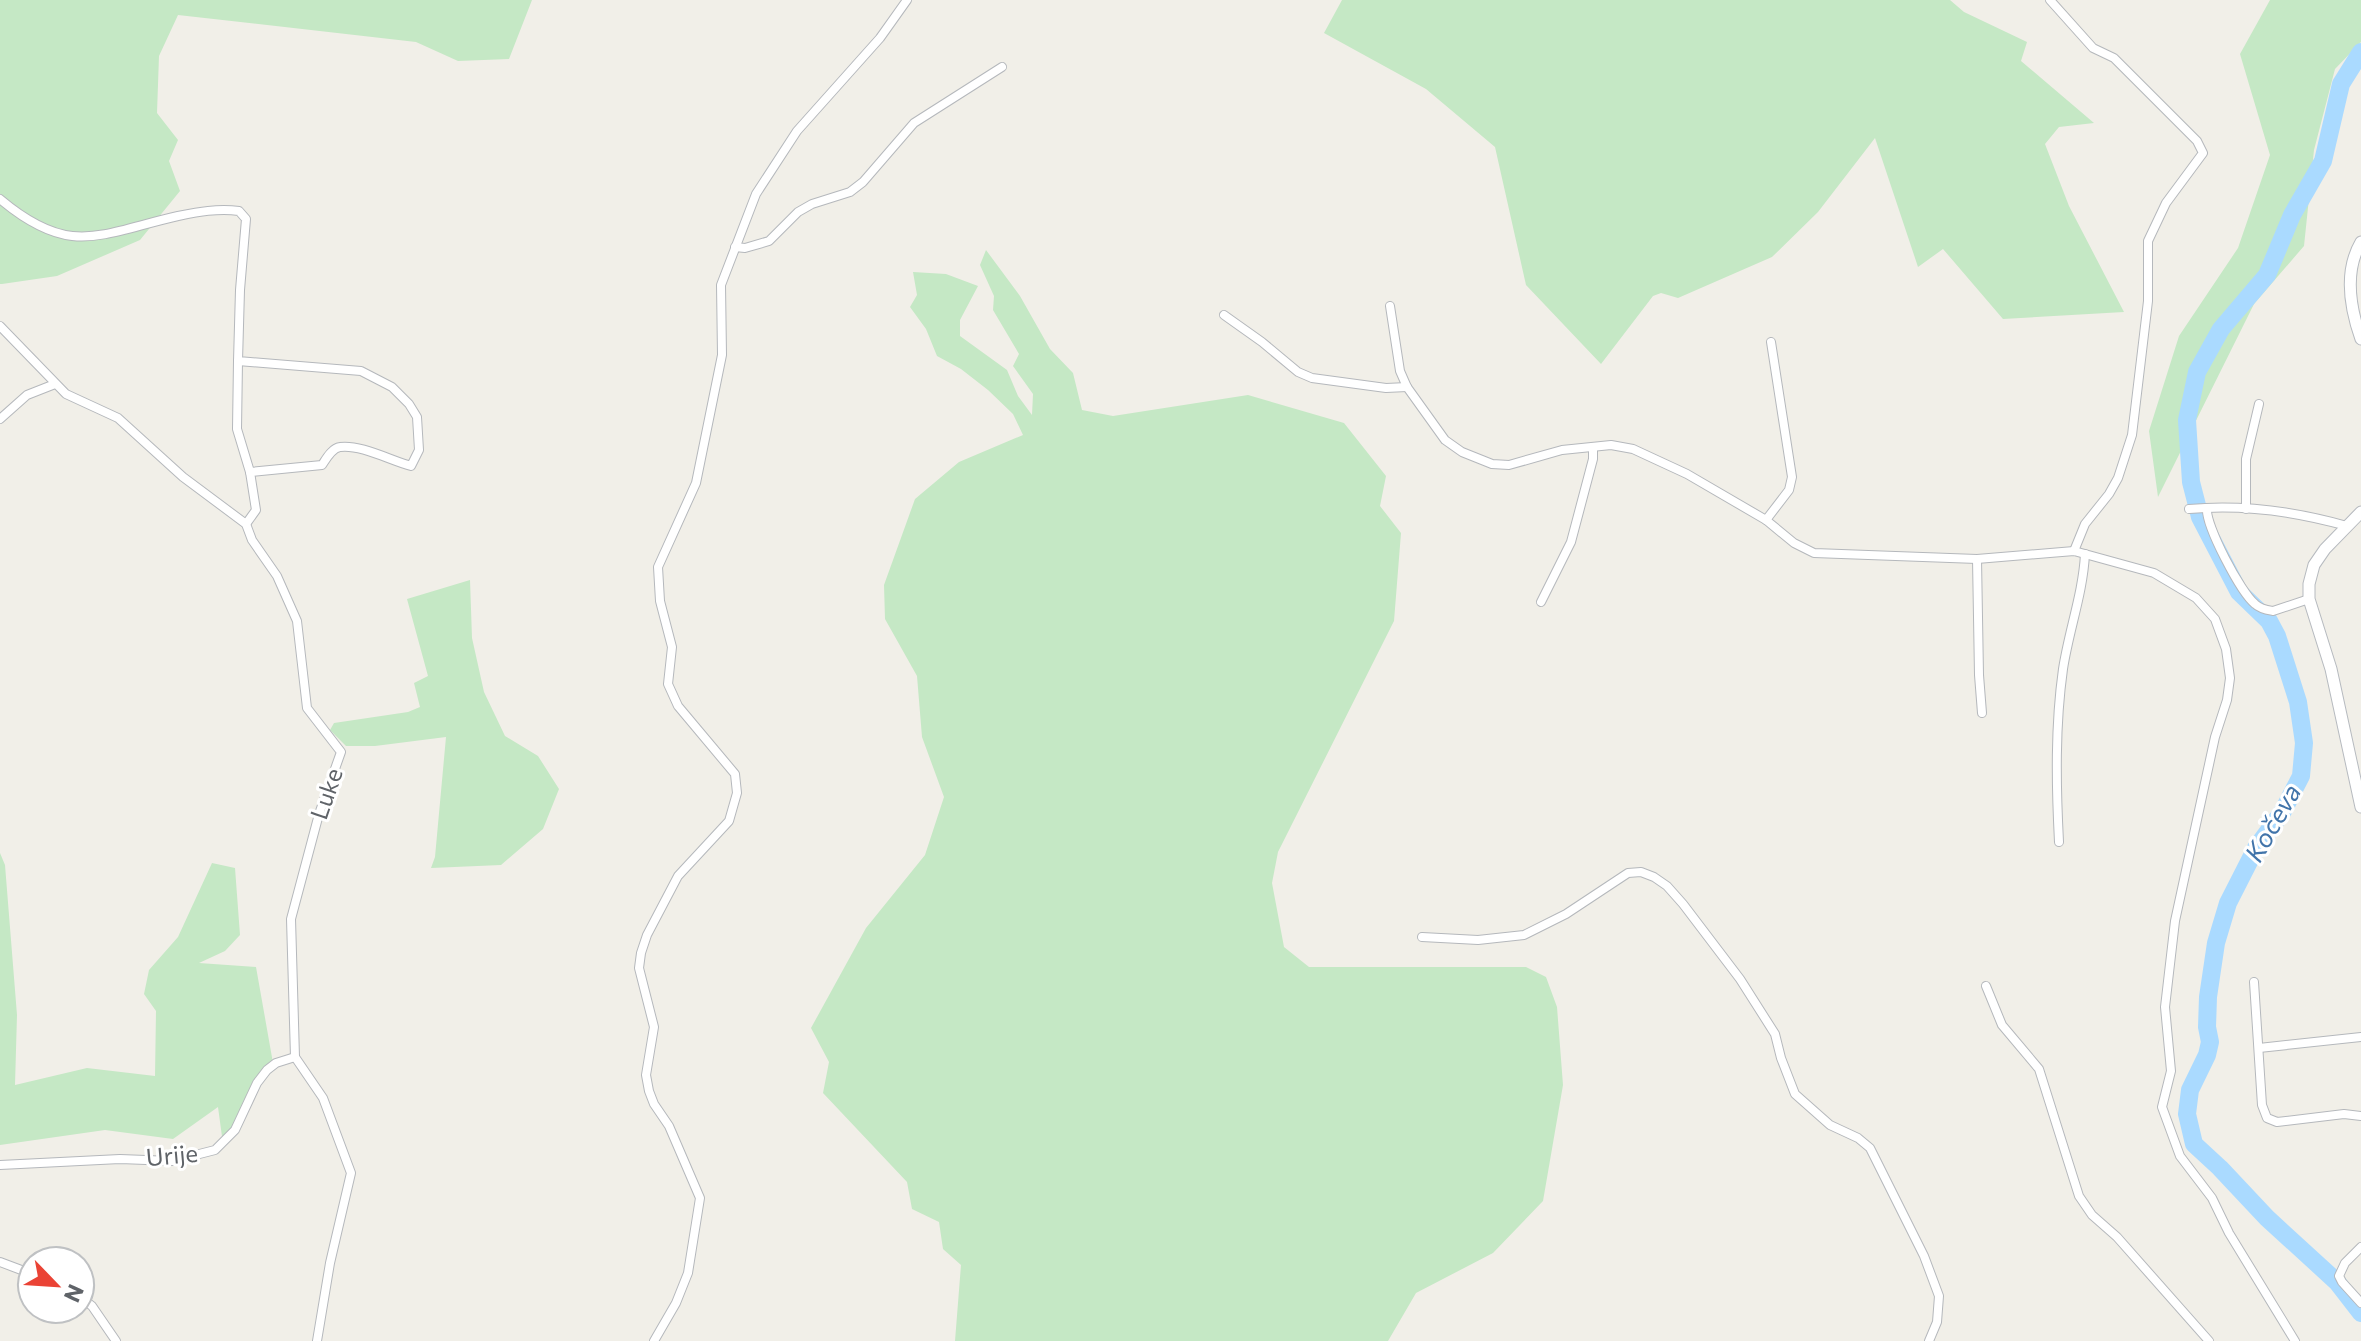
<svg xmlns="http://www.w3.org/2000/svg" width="2361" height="1341" font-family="Commissioner,sans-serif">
<rect width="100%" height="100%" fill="#f1efe8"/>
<!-- green -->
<g fill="#c5e8c5">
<polygon points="0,0 532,0 509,59 458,61 416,42 178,15 159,56 157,113 178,140 169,161 180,191 140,240 57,276 2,284 0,284"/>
<polygon points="1342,0 1950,0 1964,12 2027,42 2021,61 2094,123 2059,127 2045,144 2069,206 2124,312 2003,319 1943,249 1918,267 1875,138 1818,212 1772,257 1678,298 1661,293 1653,296 1601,364 1526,285 1495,147 1426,89 1324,33"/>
<polygon points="2270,0 2361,0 2361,42 2335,69 2314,150 2304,246 2254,304 2158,497 2149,431 2179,336 2238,248 2270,155 2240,54"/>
<polygon points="986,250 1020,296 1050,349 1073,373 1082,410 1113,416 1248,395 1344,423 1386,476 1380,506 1401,533 1394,621 1278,852 1272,883 1284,947 1309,967 1526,967 1546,977 1557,1007 1563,1085 1543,1201 1493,1253 1416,1293 1388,1341 955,1341 961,1265 943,1249 939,1222 912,1209 907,1182 823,1093 829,1062 811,1028 866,928 925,855 944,797 922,737 917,676 885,619 884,585 915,499 959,462 1023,435 1013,414 988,390 961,369 937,356 926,329 910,307 917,295 913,272 946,274 978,286 960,320 960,336 1007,370 1018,396 1032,415 1033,394 1013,366 1019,354 993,310 994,296 980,265"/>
<polygon points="470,580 472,638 484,692 505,736 538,756 559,789 543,829 501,865 431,868 435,857 446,737 375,746 346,746 330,730 334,723 408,712 420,707 414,683 428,676 407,599"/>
<polygon points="0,853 5,865 17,1015 15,1085 87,1068 155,1076 156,1011 144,994 149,970 178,937 212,863 235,868 240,935 225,951 199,963 256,967 273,1063 223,1144 218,1107 173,1139 105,1130 0,1145"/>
</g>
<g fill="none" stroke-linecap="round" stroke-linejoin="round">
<!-- river -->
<polyline stroke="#aadaff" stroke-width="18" points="2361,52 2341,84 2323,161 2292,215 2267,275 2221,329 2197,372 2187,420 2191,482 2200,517 2239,592 2269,621 2277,636 2298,702 2304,743 2301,776 2283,811 2256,848 2228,903 2216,943 2208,997 2207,1027 2210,1042 2207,1055 2190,1090 2187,1114 2194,1144 2220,1168 2267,1218 2337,1282 2361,1313"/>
<defs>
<g id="minor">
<polyline points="2050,0 2093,48 2114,58 2197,141 2203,153 2166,203 2148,241 2148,301 2132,435 2118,478 2109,494 2085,524 2074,551"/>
<path d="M0,199c70,59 99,35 178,17 20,-4 40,-8 61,-5l7,8 -6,71 -2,71 123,10 31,16 17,17 8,13 2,33 -8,16c-19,-5 -51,-22 -71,-19 -8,1 -14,12 -18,18l-72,7"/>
<polyline points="735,247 745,248 769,241 798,212 812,204 850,192 863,182 914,123 1002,67"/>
<polyline points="1390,306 1400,371 1407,387 1445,440 1462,452 1492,464 1509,465 1562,450 1611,445 1633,449 1687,474 1766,520 1794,543 1814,553 1977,559 2074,551 2154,573 2196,598 2215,619 2226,649 2230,678 2227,700 2215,737 2175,921 2165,1007 2171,1071 2162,1107 2180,1156 2212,1198 2229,1233 2295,1341"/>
<polyline points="1224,315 1262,342 1298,372 1312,378 1386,388 1407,387"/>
<polyline points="0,326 66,394 118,418 183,477 246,524 252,540 277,576 297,621 307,708 341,752 319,814 291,919 295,1057 323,1098 351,1173 330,1263 317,1341"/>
<polyline points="238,361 237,429 250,472 256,510 246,524"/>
<polyline points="0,419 27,395 55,384"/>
<path d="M2207,508c-2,17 34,85 48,96 5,5 12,6 18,7l36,-12"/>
<path d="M2189,509c52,-5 108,3 158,17"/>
<polyline points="2246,509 2246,459 2259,404"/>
<polyline points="1766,520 1789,490 1792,477 1771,342"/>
<polyline points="1977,559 1979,675 1982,713"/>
<polyline points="1541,602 1571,542 1593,459 1593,447"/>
<path d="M2059,842c-3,-58 -4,-116 4,-173 6,-39 20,-76 22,-115"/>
<polyline points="1422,937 1478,940 1524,935 1566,914 1628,873 1641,872 1654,877 1667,886 1683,904 1740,979 1775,1034 1781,1058 1795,1094 1830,1125 1858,1138 1870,1148 1924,1256 1939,1296 1937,1322 1929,1341"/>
<polyline points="2254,982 2262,1105 2267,1118 2277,1122 2344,1114 2361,1116"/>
<polyline points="1986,986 2002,1025 2039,1069 2079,1196 2092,1215 2117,1237 2209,1341"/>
<polyline points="2259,1048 2361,1037"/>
<polyline points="0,1165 120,1159 172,1161 215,1150 235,1130 257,1083 267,1070 276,1063 295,1057"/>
<polyline points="2361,1247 2345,1263 2339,1276 2342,1282 2361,1303"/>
<polyline points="0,1262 32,1274"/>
<polyline points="80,1297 92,1306 116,1341"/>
<polyline points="654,1341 676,1303 688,1273 700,1198 669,1126 654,1104 649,1091 646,1075 654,1027 639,968 641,953 647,935 678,876 729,821 737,793 735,774 678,706 668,684 672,647 660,601 658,567 696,483 722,355 721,285 756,194 797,131 880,38 907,0"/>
</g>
<g id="secondary">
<path d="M2361,242c-17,29 -11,66 0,97"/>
<polyline points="2361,512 2325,549 2314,565 2309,584 2309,599 2331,669 2361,807"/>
</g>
</defs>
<!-- minor casing -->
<use href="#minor" stroke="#b5b8bc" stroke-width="10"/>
<!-- secondary casing -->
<use href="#secondary" stroke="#b6babf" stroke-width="13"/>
<!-- minor -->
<use href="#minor" stroke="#fff" stroke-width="8"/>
<!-- secondary -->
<use href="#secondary" stroke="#fff" stroke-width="11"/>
</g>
<g text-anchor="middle" stroke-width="6" stroke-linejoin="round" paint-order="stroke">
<!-- street labels -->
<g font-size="24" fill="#5f6368" stroke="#fff">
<text transform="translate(327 794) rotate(-71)" y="8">Luke</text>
<text transform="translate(172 1156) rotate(-5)" y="8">Urije</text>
</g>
<!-- water labels -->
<g font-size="26" font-style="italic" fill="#4174aa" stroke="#fff">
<text transform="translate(2273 823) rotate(-60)" y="9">Kočeva</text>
</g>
</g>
<!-- north arrow -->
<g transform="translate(56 1285) rotate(115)"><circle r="38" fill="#ffffff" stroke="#bfc1c3" stroke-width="2"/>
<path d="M0-6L14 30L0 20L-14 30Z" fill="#ea4335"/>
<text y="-12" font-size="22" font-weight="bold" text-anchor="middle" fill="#5f6368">N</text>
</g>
</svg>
